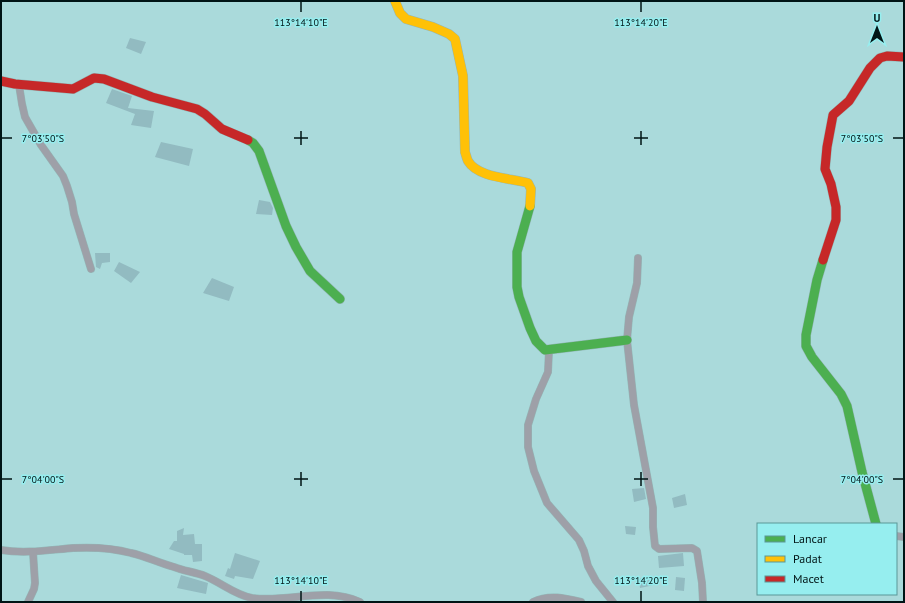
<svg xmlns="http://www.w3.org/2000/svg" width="905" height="603" font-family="'PT Sans',sans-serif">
<rect width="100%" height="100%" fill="#aadadb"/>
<!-- building -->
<g fill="#92bbc1">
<polygon points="130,38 146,42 141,54 126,48"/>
<polygon points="112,89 132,96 128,108 154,111 151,128 131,125 135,114 106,103"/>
<polygon points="161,142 193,149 189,166 155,157"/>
<polygon points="259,200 270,202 273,208 272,215 256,214"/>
<polygon points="95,253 110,253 110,262 102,263 100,269 96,267"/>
<polygon points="119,262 140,272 131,283 114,271"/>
<polygon points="212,278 234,287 229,301 203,293"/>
<polygon points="644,488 646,499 634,502 632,489"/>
<polygon points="685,494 687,505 674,508 672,498"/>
<polygon points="625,526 636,527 635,535 626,534"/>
<polygon points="184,528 183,535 194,534 195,544 202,544 202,561 193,562 192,555 184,555 184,554 169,549 174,541 177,541 177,531"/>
<polygon points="235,553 260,561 253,579 235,576 234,579 225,576 228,568 230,569"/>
<polygon points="683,553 684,566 659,568 658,556"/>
<polygon points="181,575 208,583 206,594 177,588"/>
<polygon points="653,576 654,585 640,588 639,579"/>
<polygon points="676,577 685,578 684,591 675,590"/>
</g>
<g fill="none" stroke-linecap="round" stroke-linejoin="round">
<defs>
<g id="street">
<polyline points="19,85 22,104 25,117 41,145 63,176 67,186 72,202 74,214 91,269"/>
<polyline points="638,258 637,283 629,317 627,340 634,405 653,508 653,527 655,546 659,549 692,548 697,551 702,583 703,602"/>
<polyline points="549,350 548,372 536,399 528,425 528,447 534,471 547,503 579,540 584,551 588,566 596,581 613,602"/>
<polyline points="896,536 904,537"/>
<path d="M1,550c24,4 48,0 72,-2 19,-1 40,0 58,5 14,3 28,10 43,14 10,4 21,5 31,9 17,7 30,19 47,22 36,5 74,-12 108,4"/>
<polyline points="28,602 34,589 35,583 33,552"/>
<path d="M533,602c16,-8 32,-4 48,0"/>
</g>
<g id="fast">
<polyline points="248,140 253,143 259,151 286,226 296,247 310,271 340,299"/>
<polyline points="530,206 517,252 517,287 519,297 530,328 536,341 545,350 627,340"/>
<polyline points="823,260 817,280 806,335 806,346 812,357 841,394 847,406 862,472 876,524"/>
</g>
<path id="slow" d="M395,1l5,12 6,6 27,8 16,7 6,5 8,37 2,76c1,3 2,7 3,9 10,17 43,17 60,22l3,6 -1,17"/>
<g id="jam">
<polyline points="1,81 15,84 73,89 94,78 104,79 152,97 197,109 205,114 222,129 248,140"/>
<polyline points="823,260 836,220 836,207 831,184 825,169 827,147 833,115 849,101 870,68 880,58 887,56 904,57"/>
</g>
</defs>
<!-- street casing -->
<use href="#street" stroke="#93b7b7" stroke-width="8"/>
<!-- fast casing -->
<use href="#fast" stroke="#93b7b7" stroke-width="10"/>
<!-- slow casing -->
<use href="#slow" stroke="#93b7b7" stroke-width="10"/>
<!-- jam casing -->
<use href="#jam" stroke="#93b7b7" stroke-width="10"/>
<!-- street -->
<use href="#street" stroke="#9ea0a8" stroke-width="7"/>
<!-- fast -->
<use href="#fast" stroke="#4caf50" stroke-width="9"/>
<!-- slow -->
<use href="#slow" stroke="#ffc107" stroke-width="9"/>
<!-- jam -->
<use href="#jam" stroke="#c62828" stroke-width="9"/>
</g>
<!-- ticks -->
<path fill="none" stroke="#001415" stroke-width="1.5" d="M301,2v10M641,2v10M301,131v14M641,131v14M2,138h10M294,138h14M634,138h14M893,138h10M301,472v14M641,472v14M2,479h10M294,479h14M634,479h14M893,479h10M301,591v10M641,591v10"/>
<g font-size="10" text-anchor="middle" fill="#001415" stroke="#96eeef" stroke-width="3" stroke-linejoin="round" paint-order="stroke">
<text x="301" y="26">113°14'10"E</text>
<text x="641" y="26">113°14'20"E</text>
<text x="43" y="142">7°03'50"S</text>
<text x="862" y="142">7°03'50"S</text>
<text x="43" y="483">7°04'00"S</text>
<text x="862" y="483">7°04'00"S</text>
<text x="301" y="584">113°14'10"E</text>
<text x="641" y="584">113°14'20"E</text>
</g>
<!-- border -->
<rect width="905" height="603" fill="none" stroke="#001415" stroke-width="4"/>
<!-- legend -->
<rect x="757" y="523" width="140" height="72" fill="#96eeef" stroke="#5a9798"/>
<rect x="765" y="536" width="20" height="6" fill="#4caf50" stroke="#5a9798"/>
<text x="793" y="543" font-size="12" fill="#001415">Lancar</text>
<rect x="765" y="556" width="20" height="6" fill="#ffc107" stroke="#5a9798"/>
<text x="793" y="563" font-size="12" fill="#001415">Padat</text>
<rect x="765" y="576" width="20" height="6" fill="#c62828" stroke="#5a9798"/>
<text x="793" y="583" font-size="12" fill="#001415">Macet</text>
<!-- north arrow -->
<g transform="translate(877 28)" stroke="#96eeef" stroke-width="3" paint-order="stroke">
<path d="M0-3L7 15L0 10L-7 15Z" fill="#001415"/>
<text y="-6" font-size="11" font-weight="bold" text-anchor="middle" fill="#001415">U</text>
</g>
</svg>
